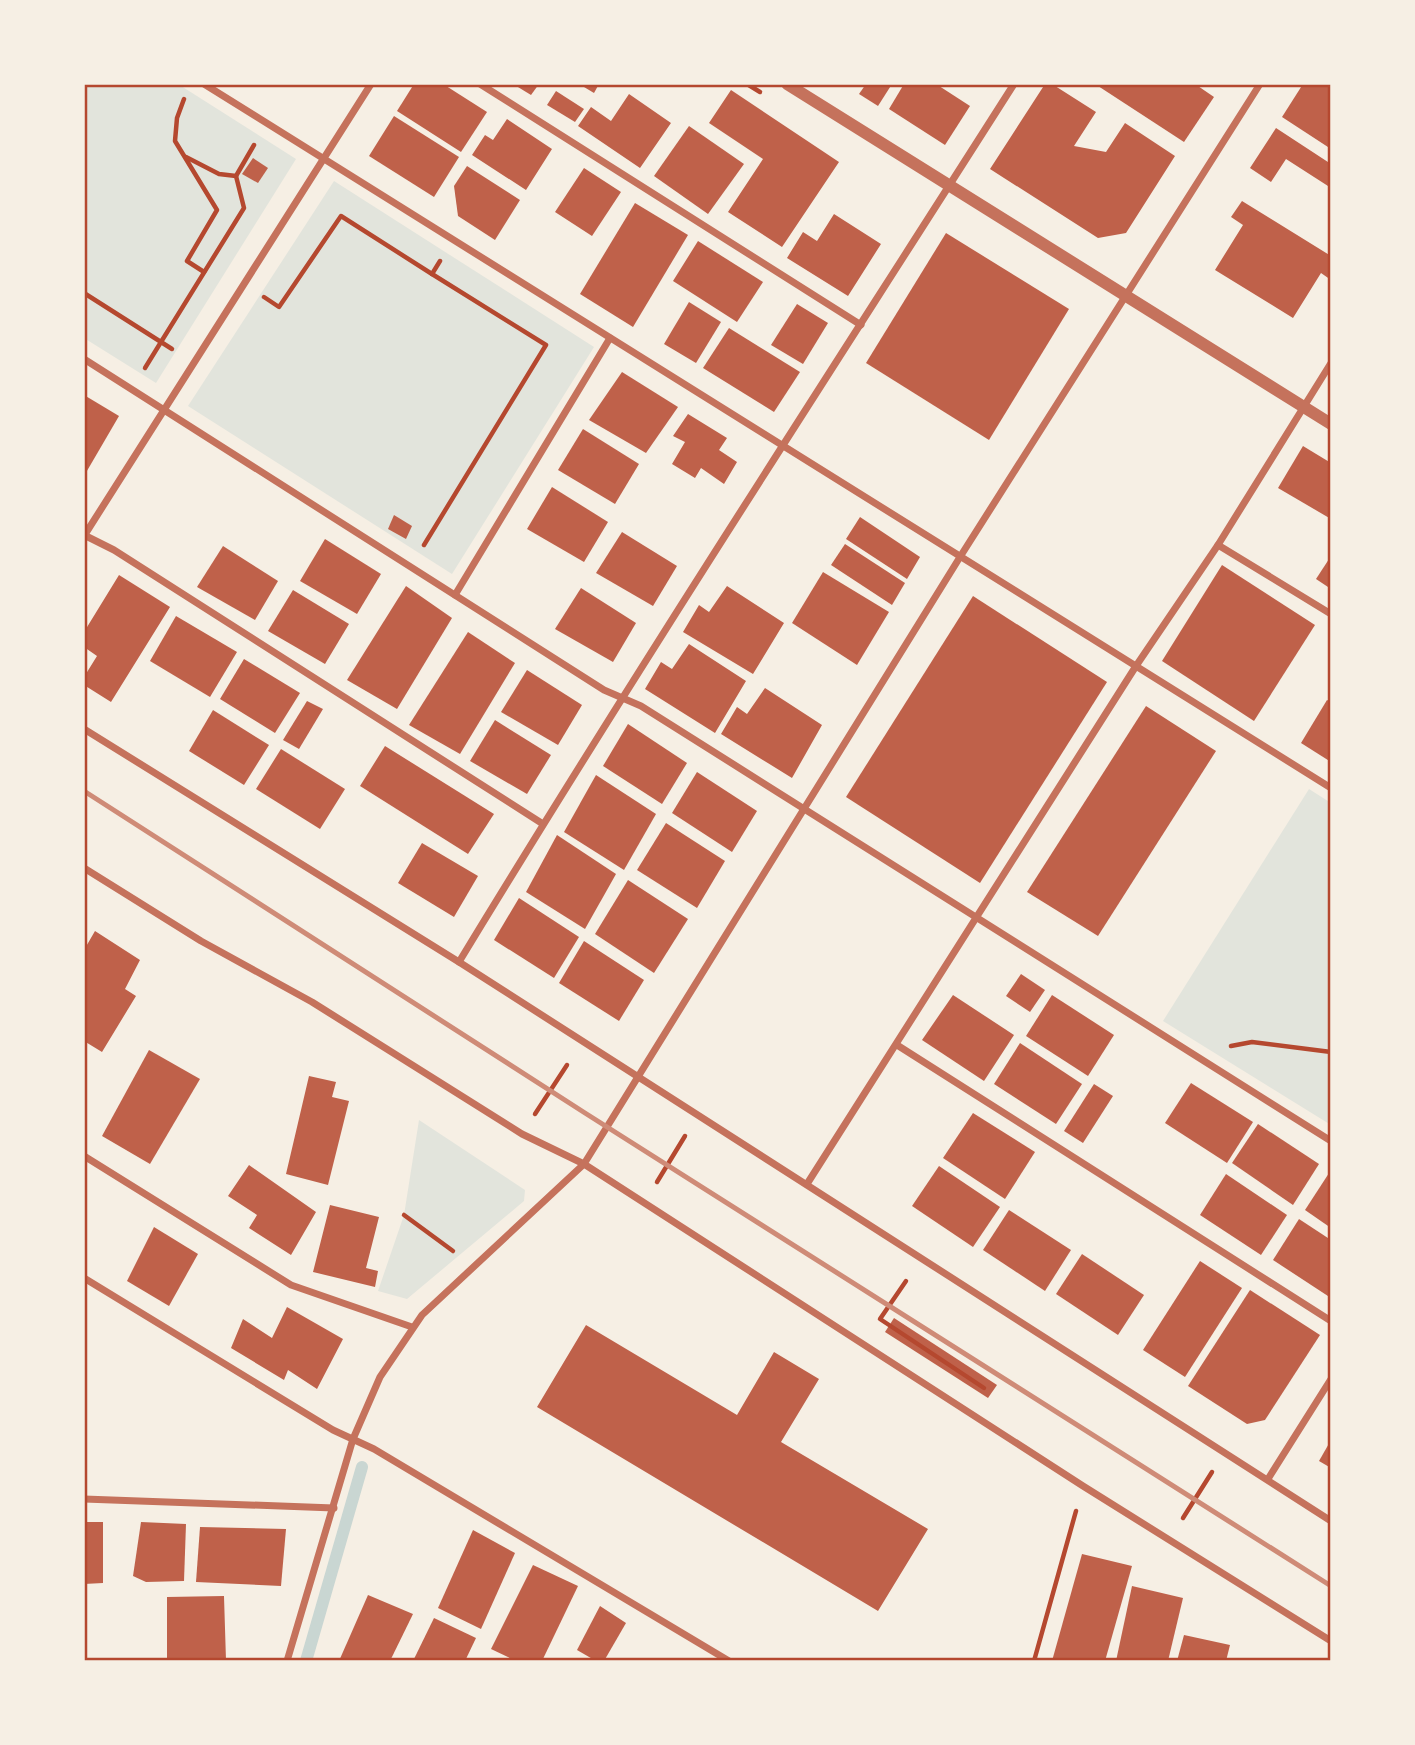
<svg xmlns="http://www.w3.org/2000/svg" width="1415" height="1745" font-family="'Space Grotesk',sans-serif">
<rect width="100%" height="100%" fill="#f6efe4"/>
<!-- green -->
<g fill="#e2e4dc">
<polygon points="84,84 178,84 296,159 156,383 84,338"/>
<polygon points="334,181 594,347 452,574 188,406"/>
<polygon points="1309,789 1331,803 1331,1125 1163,1021"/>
<polygon points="419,1120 525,1190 524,1201 407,1299 378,1291 404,1215"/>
</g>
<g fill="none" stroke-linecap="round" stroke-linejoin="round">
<!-- stream -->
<polyline stroke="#c9d6d2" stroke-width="12" points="306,1661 362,1467"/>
</g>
<!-- building -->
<g fill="#bf614a">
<polygon points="414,84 443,84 487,112 461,152 397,111"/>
<polygon points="513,84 539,84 531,95"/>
<polygon points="579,84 599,84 594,93"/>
<polygon points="866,84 892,84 878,106 859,94"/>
<polygon points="904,84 936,84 970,106 945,145 889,109"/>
<polygon points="1045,84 1052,84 1096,112 1074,146 1106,152 1125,123 1175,156 1126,233 1098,238 990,169"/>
<polygon points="1095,84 1195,84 1214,97 1184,142"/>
<polygon points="1303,84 1327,84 1331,87 1331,149 1282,117"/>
<polygon points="731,90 839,162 782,247 728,212 763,159 709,123"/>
<polygon points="556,91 584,109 575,122 547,105"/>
<polygon points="629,94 671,123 640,168 578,126 591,107 611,121"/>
<polygon points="394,116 459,157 434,197 369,156"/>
<polygon points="507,119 552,149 526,190 472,155 485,135 493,140"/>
<polygon points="689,126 744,164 708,214 654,176"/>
<polygon points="1276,128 1331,164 1331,182 1328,186 1286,159 1271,182 1250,168"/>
<polygon points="253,158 268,168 258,183 242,174"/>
<polygon points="467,166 520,200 495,240 458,216 454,186"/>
<polygon points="584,168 621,192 592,236 555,212"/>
<polygon points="1242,201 1331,256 1331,280 1321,273 1293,318 1215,270 1243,225 1231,217"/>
<polygon points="635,203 688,235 633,327 580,294"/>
<polygon points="834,214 881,244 848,296 787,258 803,232 817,241"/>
<polygon points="946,233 1069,309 989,440 866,363"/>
<polygon points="698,241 763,282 737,322 673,281"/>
<polygon points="689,302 721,322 696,363 664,344"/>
<polygon points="797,304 828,323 803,364 771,345"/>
<polygon points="729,328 800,372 774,412 703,368"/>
<polygon points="622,372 678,407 646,453 589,420"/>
<polygon points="84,395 119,416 84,476"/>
<polygon points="688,414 727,438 719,450 737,462 724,484 701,468 695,478 672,464 685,442 673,436"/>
<polygon points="583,429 639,464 615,504 558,470"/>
<polygon points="1303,446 1331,463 1331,519 1278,488"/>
<polygon points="552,487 608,522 584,562 527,529"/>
<polygon points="394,515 412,526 406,539 388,529"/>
<polygon points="860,517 920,557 907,579 846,539"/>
<polygon points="622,532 677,566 653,606 596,573"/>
<polygon points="325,539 381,574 357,614 300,581"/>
<polygon points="845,544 905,583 892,605 831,565"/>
<polygon points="223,546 278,581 255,620 197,587"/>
<polygon points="1331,556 1331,589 1316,579"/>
<polygon points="1222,565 1315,625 1254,721 1162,661"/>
<polygon points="823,572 889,612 857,665 792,623"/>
<polygon points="119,575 170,607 111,702 84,685 84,677 97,656 84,647 84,632"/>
<polygon points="406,586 452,618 397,709 347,680"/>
<polygon points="727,586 784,623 753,674 683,632 699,605 709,612"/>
<polygon points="581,588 636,623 613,662 555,629"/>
<polygon points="293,590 349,624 325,664 268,631"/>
<polygon points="973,596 1107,682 980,883 846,797"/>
<polygon points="176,616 237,652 210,697 150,661"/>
<polygon points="468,632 515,663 460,754 409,725"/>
<polygon points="689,644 746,681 715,733 645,689 661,662 672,669"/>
<polygon points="244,659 300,693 275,733 220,699"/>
<polygon points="527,670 582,705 558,745 501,712"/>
<polygon points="765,688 822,725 792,778 721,734 737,707 747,714"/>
<polygon points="1327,700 1331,702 1331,762 1301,743"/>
<polygon points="307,701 323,709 299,749 283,740"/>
<polygon points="1146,706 1216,751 1098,936 1027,892"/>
<polygon points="213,710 269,745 244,785 189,751"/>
<polygon points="495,720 551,755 527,794 470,761"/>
<polygon points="628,724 687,763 662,804 603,766"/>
<polygon points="385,746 494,814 468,854 360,786"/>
<polygon points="281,749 345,789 320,829 256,789"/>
<polygon points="697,772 757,811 732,852 672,813"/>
<polygon points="596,775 656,814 624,870 564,832"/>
<polygon points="666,823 725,861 697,908 637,870"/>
<polygon points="557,835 616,874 585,929 526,892"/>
<polygon points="422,843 478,876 454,917 398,883"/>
<polygon points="628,880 688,919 654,973 595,934"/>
<polygon points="519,898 579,937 554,978 494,940"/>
<polygon points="95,931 140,960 125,989 136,996 102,1052 84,1041 84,950"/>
<polygon points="584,941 644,980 619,1021 559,983"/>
<polygon points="1021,974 1045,990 1030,1012 1006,996"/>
<polygon points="953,995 1014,1035 984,1081 922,1040"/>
<polygon points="1052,995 1114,1035 1088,1076 1026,1036"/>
<polygon points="1020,1043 1082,1084 1056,1124 994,1084"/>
<polygon points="149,1050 200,1079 150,1164 102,1136"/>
<polygon points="309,1076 336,1082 332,1097 349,1101 328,1185 286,1174"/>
<polygon points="1191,1083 1253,1122 1227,1163 1165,1123"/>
<polygon points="1094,1084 1113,1096 1083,1143 1064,1131"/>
<polygon points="973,1113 1035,1152 1005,1199 943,1158"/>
<polygon points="1258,1124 1319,1164 1293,1205 1232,1163"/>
<polygon points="249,1165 316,1212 291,1255 249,1228 257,1215 228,1196"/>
<polygon points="939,1166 1000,1207 973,1247 912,1206"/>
<polygon points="1331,1170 1331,1228 1305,1210"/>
<polygon points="1226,1174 1287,1215 1261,1255 1200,1215"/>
<polygon points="330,1205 379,1217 366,1268 378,1271 375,1287 313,1272"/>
<polygon points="1009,1210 1071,1250 1045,1291 983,1250"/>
<polygon points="1299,1219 1331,1240 1331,1298 1273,1260"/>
<polygon points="154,1227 198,1254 169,1306 127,1281"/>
<polygon points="1082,1254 1144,1295 1118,1335 1056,1294"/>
<polygon points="1200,1261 1242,1288 1185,1377 1143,1350"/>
<polygon points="1250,1290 1320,1335 1265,1420 1247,1424 1188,1386"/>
<polygon points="287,1307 343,1339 317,1389 288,1370 284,1380 231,1348 243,1319 272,1338"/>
<polygon points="894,1318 997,1385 988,1398 885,1332"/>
<polygon points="586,1325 737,1415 774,1352 819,1379 781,1442 928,1529 878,1611 537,1407"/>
<polygon points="1331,1440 1331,1468 1319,1461"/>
<polygon points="84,1522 103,1522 103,1583 84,1584"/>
<polygon points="141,1522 186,1524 184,1581 146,1582 133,1576"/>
<polygon points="200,1527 286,1529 281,1586 196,1582"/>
<polygon points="473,1530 515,1553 481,1629 438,1608"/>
<polygon points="1082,1554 1132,1566 1105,1661 1052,1661"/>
<polygon points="533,1565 578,1586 542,1661 516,1661 491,1649"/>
<polygon points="1132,1586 1183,1598 1168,1661 1116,1661"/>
<polygon points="368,1595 413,1614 390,1661 339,1661"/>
<polygon points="224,1596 226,1661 167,1661 167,1597"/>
<polygon points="600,1606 626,1623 604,1661 596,1661 577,1650"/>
<polygon points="434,1618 476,1638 465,1661 413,1661"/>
<polygon points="1184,1635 1230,1645 1226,1661 1177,1661"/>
</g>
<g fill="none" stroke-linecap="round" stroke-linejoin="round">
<!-- path -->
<g stroke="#b5482f" stroke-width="4.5">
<polyline points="747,84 760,92"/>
<polyline points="184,99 177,118 175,141 217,210 187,261 204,272"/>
<polyline points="186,157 219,174 236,176 254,145"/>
<polyline points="84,293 161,342 244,208 236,176"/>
<polyline points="264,297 279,307 341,216 432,274"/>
<polyline points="145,368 161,342 172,349"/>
<polyline points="424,545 546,345 432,274 440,261"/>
<polyline points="1231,1046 1252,1042 1331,1052"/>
<polyline points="535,1114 567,1065"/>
<polyline points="657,1182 685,1136"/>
<polyline points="404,1215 453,1251"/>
<polyline points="906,1281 880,1319 984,1388"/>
<polyline points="1183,1518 1212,1472"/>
<polyline points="1034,1661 1076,1511"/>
</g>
<!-- minor -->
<g stroke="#c5725c" stroke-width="7">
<polyline points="204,84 1331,788"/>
<polyline points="480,84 861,325"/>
<polyline points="84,359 604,690 641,706 1331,1141"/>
<polyline points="84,535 114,550 543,824"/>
<polyline points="84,536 371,84"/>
<polyline points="1218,545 1331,614"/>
<polyline points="455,595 610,338"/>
<polyline points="84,729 459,962 1331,1521"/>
<polyline points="84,868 201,941 312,1002 522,1134 584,1164 1083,1486 1331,1641"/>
<path d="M459,962c180,-296 369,-586 555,-878"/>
<polyline points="897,1045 1331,1321"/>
<polyline points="84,1156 291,1285 412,1327"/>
<polyline points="807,1184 1136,666 1218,545 1331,363"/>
<polyline points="84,1278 333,1430 374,1449 729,1661"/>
<polyline points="1268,1479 1331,1379"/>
<polyline points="84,1499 334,1508"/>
<polyline points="287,1661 353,1439 380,1377 422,1315 584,1164 960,557 1260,84"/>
</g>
<!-- tertiary -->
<polyline stroke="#c5725c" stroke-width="12" points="787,84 1331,424"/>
<!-- rail -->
<polyline stroke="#cf8b77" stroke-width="5" points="84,791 585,1113 1331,1586"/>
</g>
<!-- border -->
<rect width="1415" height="1745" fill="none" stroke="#f6efe4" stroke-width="172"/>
<rect x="86" y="86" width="1243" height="1573" fill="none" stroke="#b5482f" stroke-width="2.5"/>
</svg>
